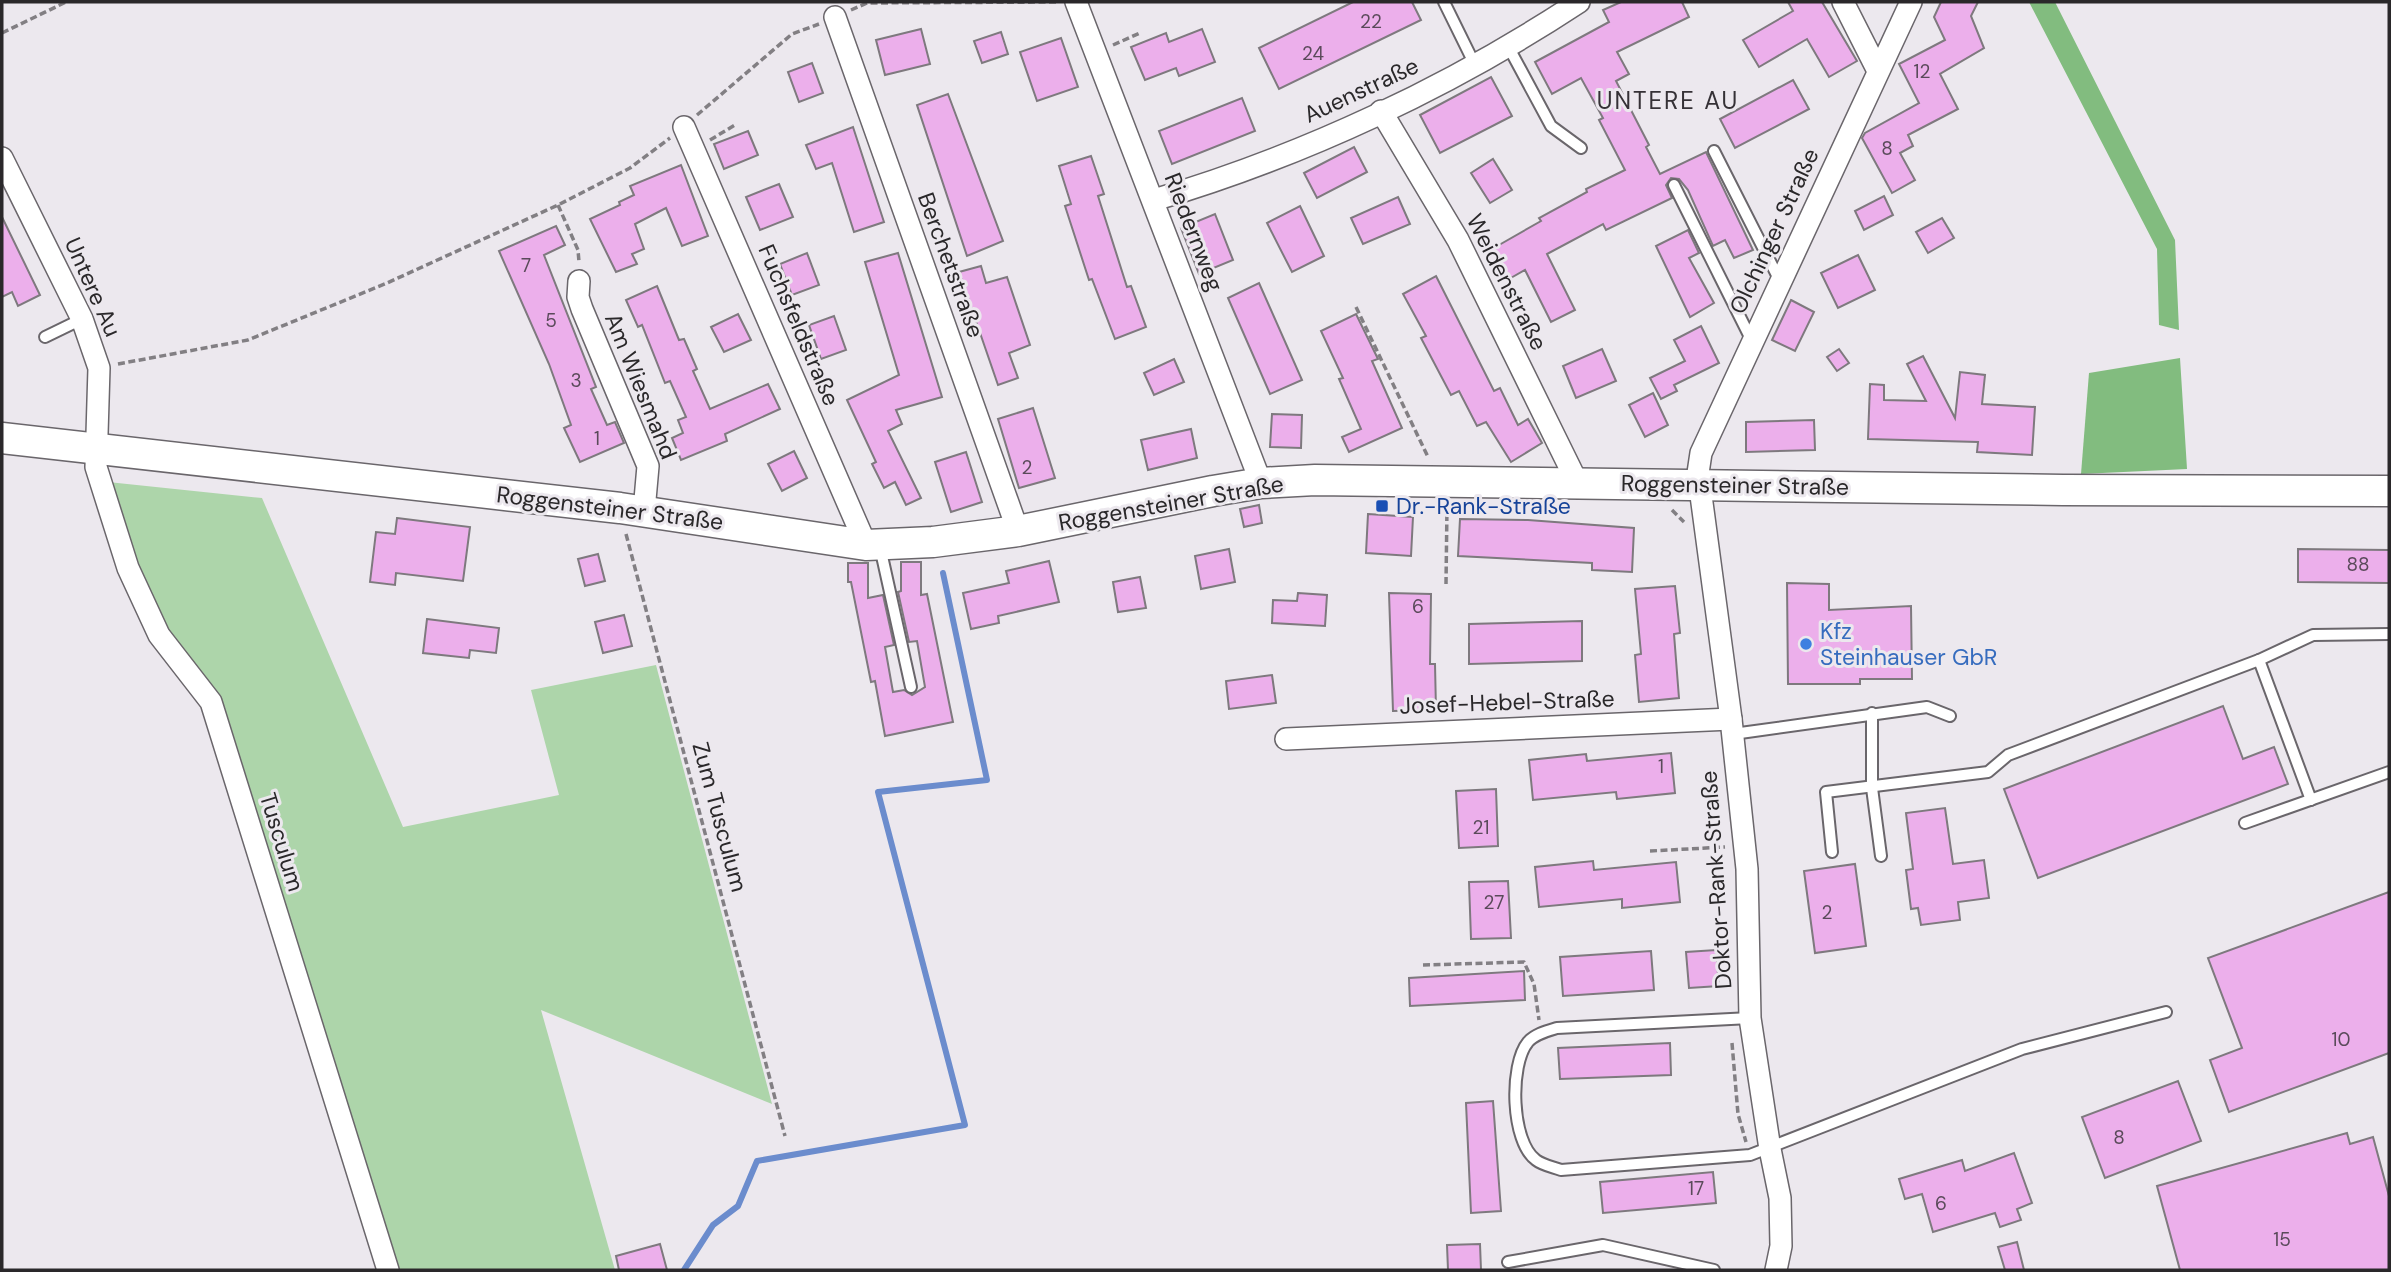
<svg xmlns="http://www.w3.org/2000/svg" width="2391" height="1272" font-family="'DM Sans',sans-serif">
<rect width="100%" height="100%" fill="#ece8ee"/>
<!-- green -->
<polygon fill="#add5aa" points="108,482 262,498 403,827 559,795 531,690 656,665 772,1104 541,1010 615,1270 396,1270 217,700 165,632 134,564"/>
<!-- forest -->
<g fill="#82bc7f">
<polygon points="2029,2 2055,2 2175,240 2179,330 2159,325 2157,249"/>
<polygon points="2180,358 2187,469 2081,474 2089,373"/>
</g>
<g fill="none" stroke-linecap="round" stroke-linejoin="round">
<!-- stream -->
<polyline stroke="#6b8ccd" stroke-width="6" points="684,1270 713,1225 738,1206 757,1161 965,1125 878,792 987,780 943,573"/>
</g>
<!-- building -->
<g fill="#ecafeb" stroke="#7e797e" stroke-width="2">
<polygon points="1353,2 1412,2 1421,20 1279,89 1259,48"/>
<polygon points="1621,2 1682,2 1689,17 1617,52 1629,74 1616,81 1649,145 1646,147 1660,174 1706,152 1753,250 1734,258 1725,240 1713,246 1688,190 1679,179 1671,178 1666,185 1672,198 1606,230 1603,224 1547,254 1575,310 1551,322 1525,270 1509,279 1492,249 1541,221 1539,218 1587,192 1586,189 1625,170 1599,120 1603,118 1581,78 1552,94 1535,62 1609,22 1603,10"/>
<polygon points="1788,2 1822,2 1857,61 1829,77 1807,39 1759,67 1743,40 1793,11"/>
<polygon points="1941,2 1978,2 1971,16 1984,48 1940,74 1958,109 1908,135 1913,146 1900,153 1915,180 1892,193 1862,138 1865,133 1919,103 1899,64 1945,40 1934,17"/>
<polygon points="921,29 930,64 885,75 876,40"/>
<polygon points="1202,29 1215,62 1179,76 1176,68 1145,80 1131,47 1166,33 1169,42"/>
<polygon points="1001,32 1008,54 982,63 974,41"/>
<polygon points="1061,38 1078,87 1037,101 1020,52"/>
<polygon points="812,63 823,93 799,102 788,72"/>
<polygon points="1491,77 1512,116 1440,153 1420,115"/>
<polygon points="1793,80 1809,109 1735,148 1720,119"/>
<polygon points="948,94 1003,241 967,256 917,105"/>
<polygon points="1242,98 1255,131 1172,164 1159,131"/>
<polygon points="853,127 884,222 854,232 832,163 816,169 806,145"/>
<polygon points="748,131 758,155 724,169 714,144"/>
<polygon points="1354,147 1367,172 1317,198 1304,173"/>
<polygon points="1091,156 1104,194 1098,196 1127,287 1131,286 1146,327 1115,339 1092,279 1089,280 1065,206 1071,204 1059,166"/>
<polygon points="1493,159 1512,190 1490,203 1471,173"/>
<polygon points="681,165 708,236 682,246 666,208 635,224 644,249 632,254 637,264 616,272 590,219 620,205 619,202 634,195 630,186"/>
<polygon points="779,184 793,217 760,230 746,197"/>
<polygon points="1884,196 1893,215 1864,230 1855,211"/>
<polygon points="1398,197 1410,224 1363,244 1351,218"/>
<polygon points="1300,206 1324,256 1292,272 1267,223"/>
<polygon points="1215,214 1233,260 1199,274 1181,228"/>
<polygon points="2,217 40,295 18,306 12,292 2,297"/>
<polygon points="1942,218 1954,238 1928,253 1916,232"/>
<polygon points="556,226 565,245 544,255 596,387 591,389 607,425 615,422 624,443 580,462 564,428 571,425 549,364 499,251"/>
<polygon points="1688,230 1699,253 1689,258 1714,303 1690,317 1656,246"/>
<polygon points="807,253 819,285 792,295 780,264"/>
<polygon points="898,253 942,397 896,410 902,424 888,431 921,498 906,505 895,482 884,488 872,464 876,462 847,400 899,375 865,262"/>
<polygon points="1858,255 1875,290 1838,308 1821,273"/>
<polygon points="981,266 986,283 1007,277 1030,345 1009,353 1018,378 998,385 959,272"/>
<polygon points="1436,276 1494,391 1500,388 1518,425 1528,419 1542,443 1511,462 1486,422 1477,426 1459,391 1451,395 1421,338 1426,336 1403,294"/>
<polygon points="1259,283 1302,380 1270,394 1228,298"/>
<polygon points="657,286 679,340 684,339 697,369 693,371 710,409 768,384 780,409 725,434 727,441 681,460 672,438 683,433 678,420 686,417 670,381 665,383 642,325 638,327 626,300"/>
<polygon points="1791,300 1814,312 1795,351 1772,340"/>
<polygon points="738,314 751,340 724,352 711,327"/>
<polygon points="1356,314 1378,359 1372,361 1402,428 1349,452 1342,437 1361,429 1339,379 1343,378 1321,331"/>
<polygon points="834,316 846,350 821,359 809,325"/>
<polygon points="1701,326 1719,363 1674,385 1677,391 1661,399 1650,378 1685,361 1674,340"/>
<polygon points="1602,349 1616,381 1576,398 1563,366"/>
<polygon points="1839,349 1849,363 1837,371 1827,357"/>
<polygon points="1923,356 1955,418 1960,372 1985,375 1982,404 2035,407 2032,455 1977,452 1978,442 1868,439 1870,384 1884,385 1884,400 1926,401 1907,364"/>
<polygon points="1174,359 1184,382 1154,395 1144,373"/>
<polygon points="1653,393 1668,425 1645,437 1629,405"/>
<polygon points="1033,408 1055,478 1019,488 998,419"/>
<polygon points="1272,414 1302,415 1301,448 1270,447"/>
<polygon points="1814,420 1815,450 1746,452 1746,422"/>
<polygon points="1191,429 1197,458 1148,470 1141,440"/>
<polygon points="794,451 807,478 782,491 768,464"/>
<polygon points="966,452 982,502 951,512 935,462"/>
<polygon points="1259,505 1262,523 1244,527 1240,509"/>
<polygon points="1368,514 1413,517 1411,556 1366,553"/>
<polygon points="397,518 470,527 463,581 396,573 395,585 370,582 376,532 395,534"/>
<polygon points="1460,519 1528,520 1634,528 1632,572 1592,570 1592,563 1458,556"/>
<polygon points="1229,549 1235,582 1201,589 1195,556"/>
<polygon points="2298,549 2389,550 2389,583 2298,582"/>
<polygon points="598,554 605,581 585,586 578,559"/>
<polygon points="1049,561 1059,602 998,616 999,623 971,629 963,593 1009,583 1006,571"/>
<polygon points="901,562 921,562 921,595 927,594 953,722 885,736 875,681 871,682 851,582 848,582 848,563 868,563 868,598 883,595 894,645 885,647 893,692 904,690 912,695 925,687 917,641 909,642 898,592 901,591"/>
<polygon points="1140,577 1146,608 1118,612 1113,582"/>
<polygon points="1787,583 1829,584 1829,610 1911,606 1912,679 1860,679 1860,684 1788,684"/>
<polygon points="1675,586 1680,633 1674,634 1679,698 1639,702 1635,655 1641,654 1635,589"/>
<polygon points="1298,593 1327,595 1325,626 1272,623 1273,600 1297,601"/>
<polygon points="1389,593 1431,594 1430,664 1435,664 1436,710 1393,711"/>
<polygon points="624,615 632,646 603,653 595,622"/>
<polygon points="427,619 499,628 496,653 470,650 469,658 423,653"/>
<polygon points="1582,621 1582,661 1469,664 1469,624"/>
<polygon points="1272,675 1276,703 1229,709 1226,681"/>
<polygon points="2223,706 2243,759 2274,747 2288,784 2038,878 2004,789"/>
<polygon points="1671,753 1675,793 1617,799 1616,792 1533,800 1529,760 1586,754 1587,761"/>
<polygon points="1496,789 1498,846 1459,848 1456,791"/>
<polygon points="1945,808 1953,864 1984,860 1989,898 1958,902 1960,920 1921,925 1918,908 1911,909 1906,870 1913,869 1906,813"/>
<polygon points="1593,861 1594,870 1676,862 1680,902 1622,908 1622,899 1539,907 1535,867"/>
<polygon points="1855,864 1866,946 1815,953 1804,871"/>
<polygon points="1508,881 1511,938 1471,939 1469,882"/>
<polygon points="2389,892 2389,1053 2229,1112 2210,1060 2242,1048 2208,958"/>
<polygon points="1716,950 1719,986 1689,988 1686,952"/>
<polygon points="1651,951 1654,990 1563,996 1560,957"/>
<polygon points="1524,971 1525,1000 1410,1006 1409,978"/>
<polygon points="1670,1043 1671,1075 1560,1079 1558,1048"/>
<polygon points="2178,1081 2201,1141 2105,1178 2082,1117"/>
<polygon points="1493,1101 1501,1211 1471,1213 1466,1103"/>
<polygon points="2347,1133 2350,1144 2373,1137 2389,1196 2389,1270 2180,1270 2157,1186"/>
<polygon points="2014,1153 2032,1203 2017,1209 2021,1220 2000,1227 1995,1213 1933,1232 1922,1194 1905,1199 1899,1179 1962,1160 1965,1171"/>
<polygon points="1713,1172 1716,1203 1603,1213 1600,1182"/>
<polygon points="2017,1242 2024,1270 2005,1270 1998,1247"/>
<polygon points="660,1244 667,1270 619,1270 616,1256"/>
<polygon points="1480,1244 1481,1270 1448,1270 1447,1245"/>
</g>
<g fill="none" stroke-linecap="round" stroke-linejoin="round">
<defs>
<g id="lane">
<polyline points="1444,2 1475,65"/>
<polyline points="1509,48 1551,126 1581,148"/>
<polyline points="1714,151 1780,281"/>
<polyline points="1674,185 1752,341"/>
<polyline points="45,337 82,319"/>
<polyline points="880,547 911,687"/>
<polyline points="2259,660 2311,800"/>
<polyline points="1872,713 1872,788 1881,856"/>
<polyline points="1733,734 1927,707 1950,716"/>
<polyline points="2245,823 2389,772"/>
<polyline points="1832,852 1826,792 1988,772 2008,755 2259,660 2313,635 2389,634"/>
<path d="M1750,1018l-193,10c-10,3 -22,6 -29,14 -19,23 -17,100 8,118 6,5 17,7 25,10l189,-15 272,-106 144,-37"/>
<polyline points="1508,1262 1603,1245 1714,1270"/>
</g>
<g id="street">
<polyline points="1076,2 1261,483"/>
<polyline points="1843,2 1877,69"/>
<polyline points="835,17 1018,531"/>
<polyline points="1381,111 1458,240 1577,482"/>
<polyline points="684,127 866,545"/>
<polyline points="2,158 82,319 99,368 96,467 128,568 159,635 211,702 388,1270"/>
<path d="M1154,200c149,-44 296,-113 425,-198"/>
<polyline points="579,281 578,297 582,309 648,466 644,511"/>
<polyline points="1286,739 1731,719"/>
<polyline points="1776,1270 1781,1246 1780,1198 1770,1149 1750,1018 1747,869 1731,719 1698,473 1701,453 1911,2"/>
</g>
<polyline id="secondary" points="2,438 620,508 866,545 933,542 1018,531 1213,491 1261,483 1315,480 2063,490 2389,491"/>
</defs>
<!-- lane casing -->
<use href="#lane" stroke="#6a666b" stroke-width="14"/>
<!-- street casing -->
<use href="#street" stroke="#6a666b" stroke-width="24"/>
<!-- secondary casing -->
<use href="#secondary" stroke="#6a666b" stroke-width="33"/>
<!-- path -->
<g stroke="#827f83" stroke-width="3.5" stroke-dasharray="7 3.5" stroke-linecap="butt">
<polyline points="851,10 867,3 1056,2"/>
<polyline points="2,33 66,2"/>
<polyline points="1113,45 1140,33"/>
<polyline points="697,115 792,34 819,24"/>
<polyline points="710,140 735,125"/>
<polyline points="558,205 578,250 579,262"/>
<polyline points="1356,307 1428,457"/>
<polyline points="118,364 248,340 387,283 558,205 630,168 670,138"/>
<polyline points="1672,510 1684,522"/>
<polyline points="626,534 785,1136"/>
<polyline points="1446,584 1447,506"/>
<polyline points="1650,851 1725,847"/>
<polyline points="1423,965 1524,962 1534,984 1539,1020"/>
<polyline points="1732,1043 1738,1114 1746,1142"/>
</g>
<!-- lane -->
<use href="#lane" stroke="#fff" stroke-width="10"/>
<!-- street -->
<use href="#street" stroke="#fff" stroke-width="21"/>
<!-- secondary -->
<use href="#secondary" stroke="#fff" stroke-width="30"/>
</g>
<!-- markers -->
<rect fill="#1a4fb4" stroke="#ece8ee" stroke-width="2.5" x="1375" y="499" width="14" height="14" rx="3.5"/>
<circle fill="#3f7fe0" stroke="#ece8ee" stroke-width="2.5" cx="1806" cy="644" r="7"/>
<g text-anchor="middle" stroke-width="6" stroke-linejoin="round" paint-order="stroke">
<!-- number labels -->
<g font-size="19" fill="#5a4a5a">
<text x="1371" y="28">22</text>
<text x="1313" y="60">24</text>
<text x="1922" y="78">12</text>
<text x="1887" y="155">8</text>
<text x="526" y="272">7</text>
<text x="551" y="327">5</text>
<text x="576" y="387">3</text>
<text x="597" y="445">1</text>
<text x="1027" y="474">2</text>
<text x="2358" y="571">88</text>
<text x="1418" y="613">6</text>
<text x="1661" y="773">1</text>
<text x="1481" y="834">21</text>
<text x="1494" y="909">27</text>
<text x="1827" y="919">2</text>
<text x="2341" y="1046">10</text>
<text x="2119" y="1144">8</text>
<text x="1696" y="1195">17</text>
<text x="1941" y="1210">6</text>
<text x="2282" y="1246">15</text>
</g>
<!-- street labels -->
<g font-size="23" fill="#2a282a" stroke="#ece8ee">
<text transform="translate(1361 90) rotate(-25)" y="8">Auenstraße</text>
<text transform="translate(1774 231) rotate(-65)" y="8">Olchinger Straße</text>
<text transform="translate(1194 232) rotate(69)" y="8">Riedernweg</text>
<text transform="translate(951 265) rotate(70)" y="8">Berchetstraße</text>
<text transform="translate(1507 282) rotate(63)" y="8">Weidenstraße</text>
<text transform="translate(93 287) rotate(66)" y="8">Untere Au</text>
<text transform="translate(799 325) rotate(67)" y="8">Fuchsfeldstraße</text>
<text transform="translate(641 386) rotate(68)" y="8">Am Wiesmahd</text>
<text transform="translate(1735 485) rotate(1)" y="8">Roggensteiner Straße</text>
<text transform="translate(1171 503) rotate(-10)" y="8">Roggensteiner Straße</text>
<text transform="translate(610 508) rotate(7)" y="8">Roggensteiner Straße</text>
<text transform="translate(1507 702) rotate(-2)" y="8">Josef-Hebel-Straße</text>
<text transform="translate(720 817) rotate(75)" y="8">Zum Tusculum</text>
<text transform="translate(282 842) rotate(73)" y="8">Tusculum</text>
<text transform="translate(1716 880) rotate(-94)" y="8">Doktor-Rank-Straße</text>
</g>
<!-- transit labels -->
<g font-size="23" fill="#164399" stroke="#ece8ee" text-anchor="start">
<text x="1396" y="514">Dr.-Rank-Straße</text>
</g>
<!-- shop labels -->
<g font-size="23" fill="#366cbe" stroke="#ece8ee" text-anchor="start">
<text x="1820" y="639">Kfz<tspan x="1820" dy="26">Steinhauser GbR</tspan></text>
</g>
<!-- neighbourhood labels -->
<g font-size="24" letter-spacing="2" fill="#353136" stroke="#ece8ee">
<text x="1668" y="109">UNTERE AU</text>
</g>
</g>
<!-- border -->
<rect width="2391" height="1272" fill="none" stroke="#2a282a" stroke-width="7"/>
</svg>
